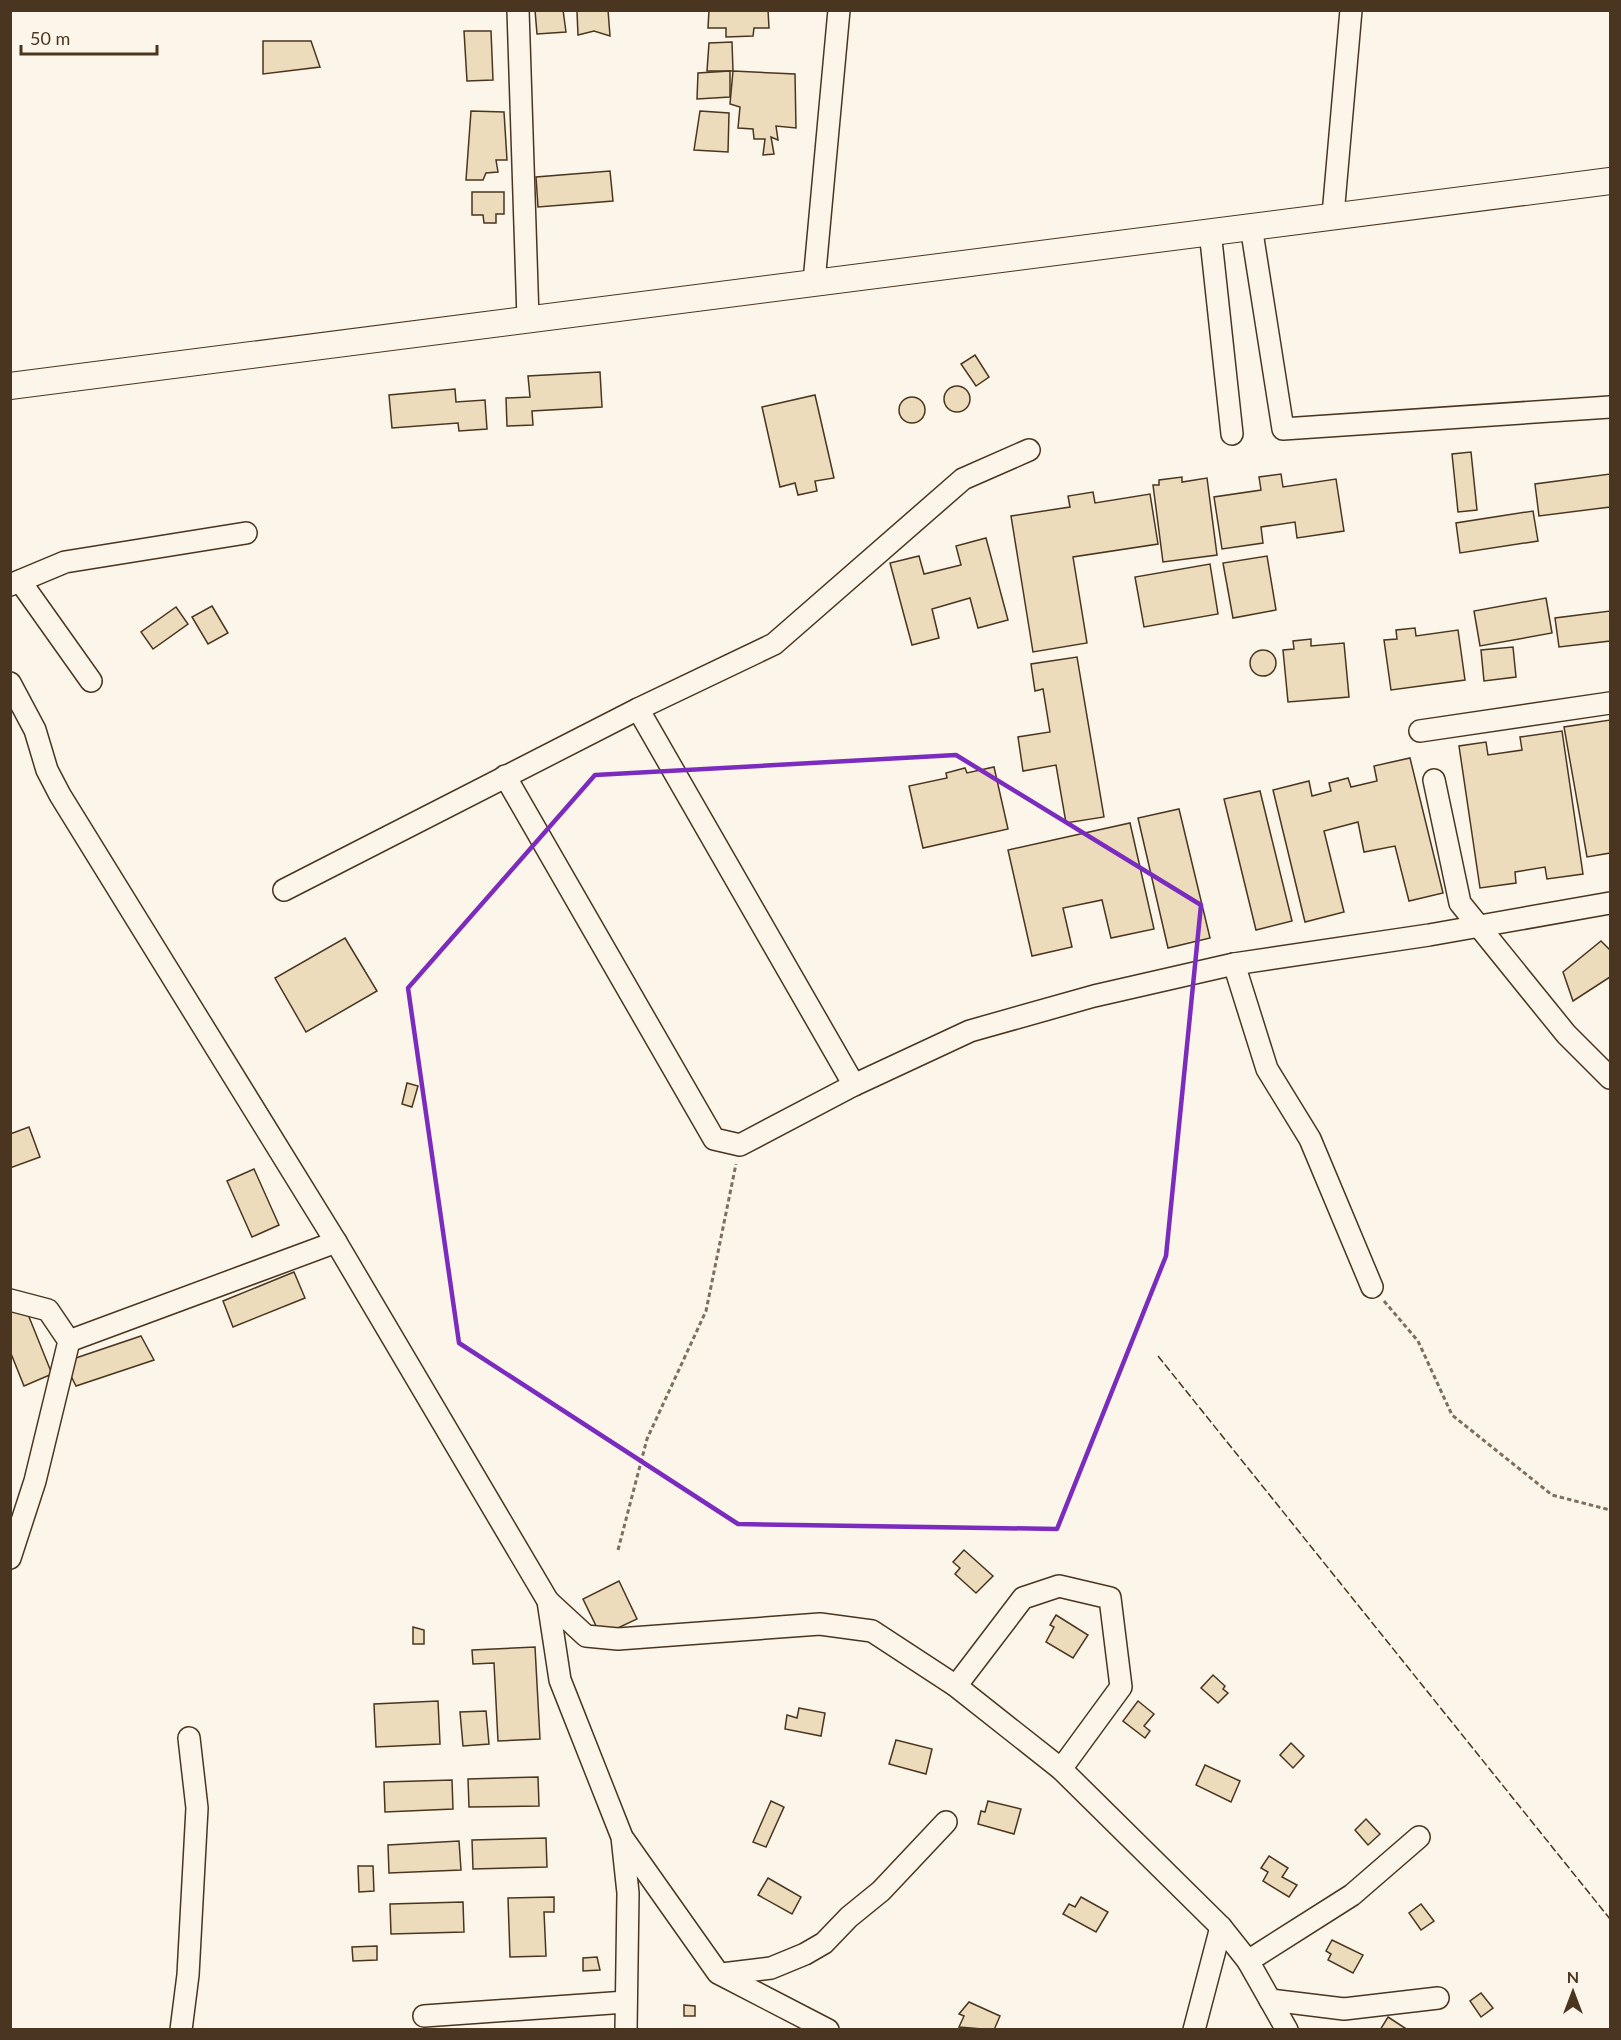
<svg xmlns="http://www.w3.org/2000/svg" width="1621" height="2040" font-family="Lato,sans-serif">
<rect width="100%" height="100%" fill="#fbf6e9"/>
<!-- building -->
<g fill="#ecdcbc" stroke="#4a3520" stroke-width="1.5">
<polygon points="535,10 563,10 566,32 537,34"/>
<polygon points="579,10 608,10 610,36 594,31 578,35 577,12"/>
<polygon points="709,10 768,10 769,28 754,28 753,36 726,37 726,28 708,28"/>
<polygon points="464,31 491,31 493,80 467,81"/>
<polygon points="263,41 311,41 320,67 263,74"/>
<polygon points="732,42 733,71 707,71 709,43"/>
<polygon points="730,71 730,97 697,99 698,73"/>
<polygon points="733,71 795,74 796,128 776,126 778,140 771,137 774,154 763,155 765,139 754,139 753,129 738,128 740,107 730,104"/>
<polygon points="471,111 504,112 507,160 496,160 498,172 486,173 483,180 466,180"/>
<polygon points="700,111 729,113 728,152 694,150"/>
<polygon points="610,171 613,201 538,207 536,177"/>
<polygon points="472,192 504,192 504,214 496,214 496,223 484,223 483,215 472,215"/>
<polygon points="975,355 989,377 976,386 961,364"/>
<polygon points="600,372 602,407 532,411 533,425 507,426 506,398 530,397 528,376"/>
<circle cx="957" cy="399" r="13"/>
<polygon points="455,389 456,402 485,400 487,429 459,431 458,423 392,428 389,395"/>
<polygon points="815,395 834,478 815,481 817,491 798,495 795,483 780,487 762,407"/>
<circle cx="912" cy="410" r="13"/>
<polygon points="1471,452 1477,510 1458,512 1452,454"/>
<polygon points="1281,474 1283,487 1336,479 1344,531 1297,538 1295,522 1261,527 1263,543 1222,549 1214,497 1261,490 1259,477"/>
<polygon points="1610,474 1610,507 1539,516 1535,484"/>
<polygon points="1182,477 1182,482 1207,478 1217,555 1163,562 1153,485 1159,485 1159,480"/>
<polygon points="1093,492 1095,503 1150,494 1158,544 1073,557 1087,643 1033,652 1011,516 1070,507 1068,496"/>
<polygon points="1533,511 1538,541 1460,553 1456,523"/>
<polygon points="986,538 1008,620 978,628 970,598 932,609 939,638 912,645 890,563 919,556 924,574 961,565 956,546"/>
<polygon points="1267,556 1276,610 1233,618 1223,563"/>
<polygon points="1210,564 1218,614 1144,627 1135,577"/>
<polygon points="1546,598 1552,633 1480,646 1474,611"/>
<polygon points="212,606 228,633 208,644 192,617"/>
<polygon points="176,607 188,624 153,649 141,632"/>
<polygon points="1610,611 1610,641 1559,647 1555,618"/>
<polygon points="1415,628 1416,636 1458,630 1465,680 1391,690 1384,640 1397,639 1396,630"/>
<polygon points="1311,639 1311,646 1344,643 1349,697 1288,702 1283,650 1294,649 1293,641"/>
<polygon points="1513,647 1516,677 1484,681 1481,650"/>
<circle cx="1263" cy="663" r="13"/>
<polygon points="1077,657 1104,817 1066,823 1056,765 1023,771 1018,737 1050,732 1043,689 1035,691 1031,664"/>
<polygon points="1610,720 1610,853 1587,857 1564,727"/>
<polygon points="1562,731 1583,874 1547,879 1545,867 1515,872 1516,883 1480,888 1459,746 1486,742 1488,755 1522,750 1520,737"/>
<polygon points="1410,758 1443,893 1409,901 1395,846 1364,852 1358,822 1324,831 1344,912 1305,922 1273,790 1309,781 1312,796 1331,791 1329,783 1348,778 1351,787 1377,781 1374,766"/>
<polygon points="994,767 1008,829 923,848 909,786 947,778 946,773 965,768 967,773"/>
<polygon points="1260,791 1292,921 1256,930 1224,799"/>
<polygon points="1179,809 1210,938 1168,948 1138,818"/>
<polygon points="1130,823 1154,929 1111,938 1102,900 1063,908 1072,947 1032,956 1008,850"/>
<polygon points="345,938 377,991 306,1032 275,978"/>
<polygon points="1601,941 1610,950 1610,977 1573,1001 1563,972"/>
<polygon points="407,1083 418,1086 412,1107 402,1104"/>
<polygon points="29,1127 40,1157 10,1168 10,1134"/>
<polygon points="254,1169 279,1225 252,1237 227,1181"/>
<polygon points="294,1272 305,1298 233,1327 223,1301"/>
<polygon points="23,1302 52,1374 24,1386 10,1351 10,1306"/>
<polygon points="141,1336 154,1360 76,1386 64,1362"/>
<polygon points="964,1550 993,1576 976,1593 955,1574 960,1568 953,1562"/>
<polygon points="619,1581 637,1619 601,1636 583,1599"/>
<polygon points="1056,1615 1088,1635 1073,1658 1046,1642 1054,1627 1050,1625"/>
<polygon points="413,1627 424,1630 424,1644 413,1644"/>
<polygon points="535,1647 540,1739 498,1741 494,1663 473,1664 472,1650"/>
<polygon points="1213,1675 1225,1686 1223,1689 1228,1693 1218,1703 1201,1688"/>
<polygon points="438,1701 440,1744 376,1747 374,1704"/>
<polygon points="1138,1701 1154,1714 1144,1726 1150,1731 1145,1738 1123,1721"/>
<polygon points="799,1708 825,1713 821,1736 785,1729 787,1715 797,1718"/>
<polygon points="486,1711 489,1744 463,1746 460,1712"/>
<polygon points="896,1740 932,1749 926,1774 889,1764"/>
<polygon points="1291,1743 1304,1756 1293,1768 1280,1755"/>
<polygon points="1205,1765 1240,1781 1231,1802 1196,1785"/>
<polygon points="538,1777 539,1806 469,1807 468,1779"/>
<polygon points="452,1780 453,1809 385,1812 384,1782"/>
<polygon points="771,1801 784,1807 766,1847 753,1842"/>
<polygon points="988,1801 1021,1809 1014,1834 978,1824 981,1811 985,1812"/>
<polygon points="1366,1819 1380,1834 1368,1845 1355,1830"/>
<polygon points="546,1838 547,1867 473,1869 472,1840"/>
<polygon points="459,1841 461,1870 389,1873 388,1845"/>
<polygon points="1269,1856 1288,1868 1282,1877 1297,1885 1289,1897 1263,1881 1268,1872 1261,1868"/>
<polygon points="358,1866 373,1866 374,1891 359,1892"/>
<polygon points="768,1878 801,1897 792,1914 758,1895"/>
<polygon points="554,1897 554,1912 544,1912 546,1956 510,1957 508,1898"/>
<polygon points="1081,1897 1108,1912 1096,1932 1063,1914 1069,1904 1075,1907"/>
<polygon points="463,1902 464,1932 391,1934 390,1904"/>
<polygon points="1421,1904 1434,1921 1421,1930 1409,1913"/>
<polygon points="1332,1940 1363,1955 1353,1973 1328,1960 1331,1954 1326,1951"/>
<polygon points="377,1946 377,1960 353,1961 352,1947"/>
<polygon points="597,1957 600,1970 583,1971 583,1958"/>
<polygon points="1481,1993 1493,2008 1481,2017 1470,2001"/>
<polygon points="969,2002 1000,2016 994,2030 959,2027 964,2016 959,2014"/>
<polygon points="684,2005 695,2006 695,2016 684,2016"/>
<polygon points="1388,2017 1408,2030 1380,2030"/>
</g>
<g fill="none" stroke-linecap="round" stroke-linejoin="round">
<defs>
<g id="minor">
<polyline points="518,10 528,319"/>
<polyline points="1333,215 1351,10"/>
<polyline points="1251,226 1283,429 1610,407"/>
<polyline points="1210,231 1232,434"/>
<polyline points="814,282 839,10"/>
<polyline points="20,581 91,681"/>
<polyline points="10,585 65,562 246,533"/>
<polyline points="10,683 35,730 47,770 60,795 336,1242 548,1601 560,1680 622,1837 628,1893 626,2030"/>
<polyline points="638,709 854,1085"/>
<polyline points="1420,731 1610,703"/>
<polyline points="505,776 714,1139 740,1145 854,1085 970,1031 1094,996 1234,964 1429,935 1610,903"/>
<polyline points="1434,780 1460,903 1566,1034 1610,1078"/>
<polyline points="284,890 638,709 774,644 963,479 1029,450"/>
<polyline points="1234,964 1267,1069 1310,1139 1372,1287"/>
<polyline points="10,1300 48,1310 69,1341 35,1481 10,1558"/>
<polyline points="69,1341 336,1242"/>
<polyline points="548,1601 586,1636 618,1639 820,1624 872,1631 956,1686 1061,1769 1221,1927 1248,1961 1287,2030"/>
<polyline points="956,1686 1023,1598 1059,1586 1110,1598 1121,1687 1061,1769"/>
<polyline points="624,1840 718,1973 828,2030"/>
<polyline points="1248,1961 1352,1895 1419,1837"/>
<polyline points="722,1974 771,1968 805,1954 824,1943 849,1917 881,1891 946,1822"/>
<polyline points="1270,2000 1344,2009 1438,1998"/>
<polyline points="424,2016 626,2002"/>
<polyline points="181,2030 188,1975 197,1808 189,1738"/>
<polyline points="1194,2030 1221,1927"/>
</g>
<polyline id="major" points="10,386 1610,181"/>
</defs>
<!-- minor casing -->
<use href="#minor" stroke="#4a3520" stroke-width="24"/>
<!-- major casing -->
<use href="#major" stroke="#4a3520" stroke-width="28"/>
<!-- path -->
<g stroke="#7f6f5c" stroke-width="3" stroke-dasharray="4.5 3" stroke-linecap="butt">
<polyline points="1384,1301 1418,1341 1452,1415 1552,1495 1610,1510"/>
<polyline points="618,1550 647,1439 706,1311 736,1164"/>
</g>
<!-- minor -->
<use href="#minor" stroke="#fbf6e9" stroke-width="21"/>
<!-- major -->
<use href="#major" stroke="#fbf6e9" stroke-width="26"/>
<!-- fence -->
<polyline stroke="#4a3520" stroke-width="1.5" stroke-dasharray="8 3" stroke-linecap="butt" points="1158,1356 1610,1919"/>
</g>
<!-- marked area -->
<path fill="none" stroke="#7b2cbf" stroke-width="4.5" stroke-linejoin="round" d="M956,755l245,150 -35,351 -109,273 -319,-5 -279,-181 -51,-355 187,-213z"/>
<!-- border -->
<rect width="1621" height="2040" fill="none" stroke="#4a3520" stroke-width="24"/>
<!-- north arrow -->
<g transform="translate(1573 1992)" stroke="#fbf6e9" stroke-width="4.5" paint-order="stroke">
<path d="M0-4.5L10 22L0 15L-10 22Z" fill="#4a3520"/>
<text y="-9" font-size="16" font-weight="bold" text-anchor="middle" fill="#4a3520">N</text>
</g>
<!-- scale -->
<path d="M21 45v9h136v-9" fill="none" stroke="#4a3520" stroke-width="3"/>
<text x="30" y="45" font-size="18" fill="#4a3520" stroke="#fbf6e9" stroke-width="4.5" paint-order="stroke">50 m</text>
</svg>
